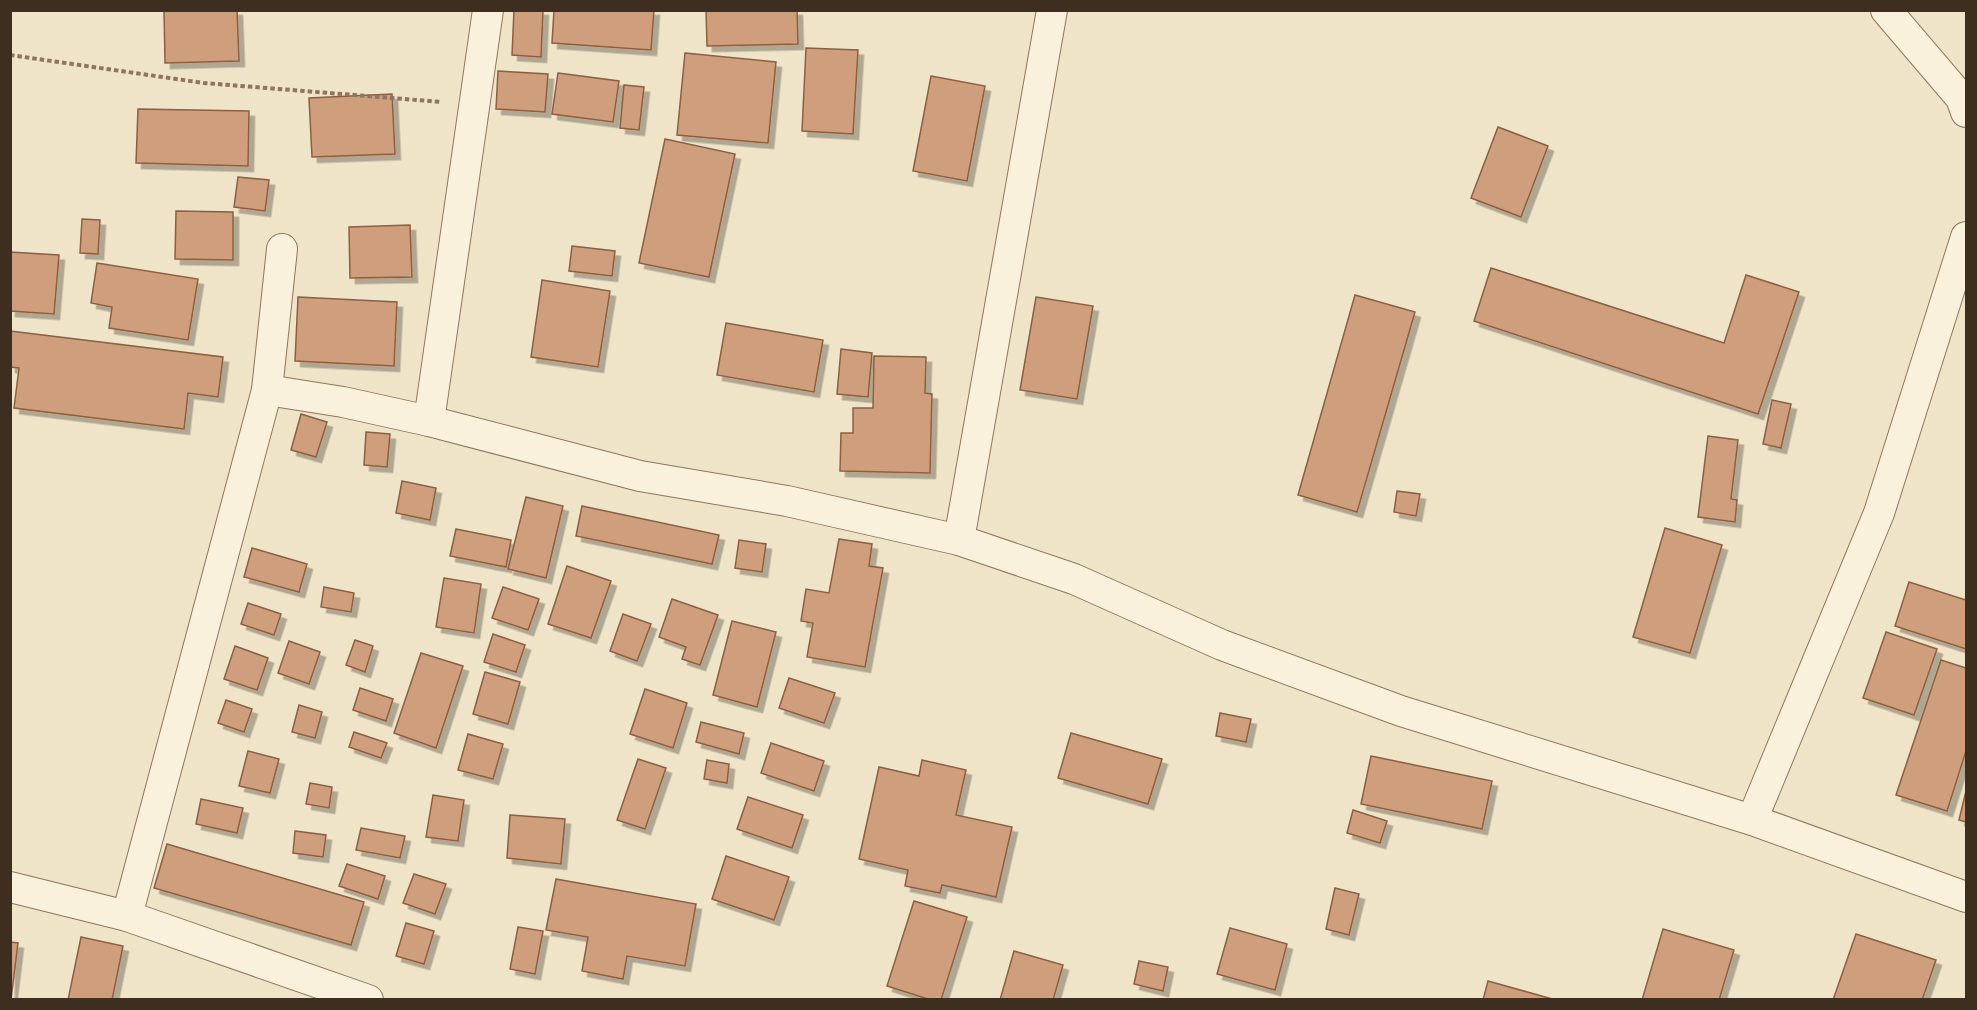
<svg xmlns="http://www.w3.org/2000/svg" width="1977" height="1010" font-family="Georgia,serif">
<defs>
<filter id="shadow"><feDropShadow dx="5.5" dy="5.5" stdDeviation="0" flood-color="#0004"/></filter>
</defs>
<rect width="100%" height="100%" fill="#f0e4c8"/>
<!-- building -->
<g fill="#cf9f7d" stroke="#8d5f41" stroke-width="1.5" filter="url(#shadow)">
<polygon points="164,10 237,10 239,61 165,63"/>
<polygon points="514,10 543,10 541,57 512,55"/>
<polygon points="554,10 654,10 651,50 552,43"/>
<polygon points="706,10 797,10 798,44 707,46"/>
<polygon points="806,48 858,50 853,134 802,131"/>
<polygon points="685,53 776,62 768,143 677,135"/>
<polygon points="498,71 548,74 545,112 496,109"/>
<polygon points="558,73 619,81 613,122 552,114"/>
<polygon points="931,76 985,86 967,181 913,171"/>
<polygon points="624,85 644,87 639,130 620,128"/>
<polygon points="392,94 395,154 312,157 309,98"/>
<polygon points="138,109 249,111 248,166 136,163"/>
<polygon points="1498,127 1548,146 1521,217 1471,198"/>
<polygon points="665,139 735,154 709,277 639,263"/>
<polygon points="238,177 269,180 265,211 234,207"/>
<polygon points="176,211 233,212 233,260 175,259"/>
<polygon points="82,219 100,220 98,254 80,253"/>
<polygon points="410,225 412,277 350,278 349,227"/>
<polygon points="572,246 615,251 612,276 569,271"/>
<polygon points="10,252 59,255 54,314 10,311"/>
<polygon points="97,263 198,279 188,340 109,328 112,307 91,303"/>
<polygon points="1491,268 1724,343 1746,275 1799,292 1758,414 1474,321"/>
<polygon points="542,280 610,291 598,367 531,357"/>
<polygon points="1355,295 1415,312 1357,512 1298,495"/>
<polygon points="298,297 397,302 394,366 295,361"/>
<polygon points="1036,297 1093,306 1077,399 1020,390"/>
<polygon points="726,323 823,340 814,392 717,375"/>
<polygon points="10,331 223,357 218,397 188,393 184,429 14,408 19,368 10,367"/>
<polygon points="841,349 872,353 868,397 837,394"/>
<polygon points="874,356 926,357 925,393 932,394 930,473 840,471 841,433 853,433 853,408 873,408"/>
<polygon points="1772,400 1791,404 1781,448 1763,444"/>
<polygon points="301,414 327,422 316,457 291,450"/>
<polygon points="366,432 390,434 387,467 364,465"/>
<polygon points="1708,436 1738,440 1731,499 1737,500 1735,522 1698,517"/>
<polygon points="402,481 436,488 430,520 396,513"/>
<polygon points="1397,491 1420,494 1416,516 1394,512"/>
<polygon points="526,497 563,506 546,578 508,569"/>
<polygon points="582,506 719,535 712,564 576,536"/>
<polygon points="1665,528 1722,545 1690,653 1633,637"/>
<polygon points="456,529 511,540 506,567 450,556"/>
<polygon points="839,539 872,544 869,566 883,568 865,667 807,657 813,623 801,621 806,589 829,593"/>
<polygon points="739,540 766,544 762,572 735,568"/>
<polygon points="252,548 307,564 299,592 244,577"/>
<polygon points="567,566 611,581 591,638 548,624"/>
<polygon points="444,578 481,584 474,633 436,627"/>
<polygon points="1909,582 1966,600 1966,649 1895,626"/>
<polygon points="324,587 354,593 351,612 321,607"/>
<polygon points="503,587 539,599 528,630 492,618"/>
<polygon points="672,599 718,615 700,665 682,659 686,647 659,637"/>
<polygon points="248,603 281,614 274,635 241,624"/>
<polygon points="623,614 651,624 637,661 610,651"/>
<polygon points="732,621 776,632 757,707 713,695"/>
<polygon points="1886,632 1937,649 1914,715 1863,698"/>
<polygon points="493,634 525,645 516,672 484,662"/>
<polygon points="355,640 373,646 365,672 346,665"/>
<polygon points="289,641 320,652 309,684 278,673"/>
<polygon points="235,646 268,658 257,690 224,679"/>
<polygon points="421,653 463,666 436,748 394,733"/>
<polygon points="1941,660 1966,668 1966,751 1947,811 1896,795"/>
<polygon points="485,672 520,682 508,724 473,714"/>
<polygon points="789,678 835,693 824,723 779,708"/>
<polygon points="360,688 393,699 386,721 353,710"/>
<polygon points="645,689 687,703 673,748 630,734"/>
<polygon points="226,700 252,709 244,732 218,723"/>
<polygon points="299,705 322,712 315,738 292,732"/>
<polygon points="1220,713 1251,719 1246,742 1216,736"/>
<polygon points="701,722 744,733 739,754 696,742"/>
<polygon points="354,732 387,743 381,758 349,747"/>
<polygon points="1071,733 1162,759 1148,804 1058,778"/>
<polygon points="468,734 503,744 493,779 458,770"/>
<polygon points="771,743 824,761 814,791 761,773"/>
<polygon points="248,751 279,759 270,793 239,786"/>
<polygon points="1371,756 1492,781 1482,829 1361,804"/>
<polygon points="638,759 666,768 645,829 617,820"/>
<polygon points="707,760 729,764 727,783 704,779"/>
<polygon points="922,760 966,770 956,815 1012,827 996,897 942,885 940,893 905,886 908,870 859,859 879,767 919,776"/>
<polygon points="310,783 332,787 329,808 306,804"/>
<polygon points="1966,791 1966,822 1959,820"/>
<polygon points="433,795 464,800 458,841 426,837"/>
<polygon points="748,797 803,815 792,848 737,829"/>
<polygon points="201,799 243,808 237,833 196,824"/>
<polygon points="1353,810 1387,821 1380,843 1347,833"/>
<polygon points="510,815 565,819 561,864 507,858"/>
<polygon points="361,828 405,836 400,858 356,850"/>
<polygon points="295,831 326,835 323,857 293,853"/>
<polygon points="167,844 364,902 351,945 154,888"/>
<polygon points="726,856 789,877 774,920 712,899"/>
<polygon points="347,864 385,876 378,899 339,886"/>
<polygon points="414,874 446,884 435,914 403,903"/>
<polygon points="556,879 696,904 685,966 627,956 623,979 582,971 588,937 546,930"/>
<polygon points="1335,888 1359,894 1349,935 1326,929"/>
<polygon points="914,901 967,917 941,1000 931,1000 887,986"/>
<polygon points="406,923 434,931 424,964 396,956"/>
<polygon points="518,927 543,931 535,974 510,969"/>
<polygon points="1230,928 1287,944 1275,990 1217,974"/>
<polygon points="1663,929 1734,950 1719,1000 1642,1000"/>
<polygon points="1856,934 1936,960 1922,1000 1833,1000"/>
<polygon points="81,937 123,946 112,1000 68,1000"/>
<polygon points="10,942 18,943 11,1000 10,1000"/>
<polygon points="1014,951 1063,965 1053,1000 1000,1000"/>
<polygon points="1139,961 1168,967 1163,991 1134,984"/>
<polygon points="1488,981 1556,1000 1483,1000"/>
</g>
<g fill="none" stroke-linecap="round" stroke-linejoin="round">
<defs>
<g id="minor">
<polyline points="1886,10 1961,98 1966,112"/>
<polyline points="267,390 343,402 429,421 640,476 787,501 959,540 1074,579 1222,645 1401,711 1752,820 1966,897"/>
<polyline points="429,421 488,10"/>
<polyline points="959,540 1052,10"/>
<polyline points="1752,820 1879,513 1966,237"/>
<polyline points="10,887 127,916 368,1000"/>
<polyline points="127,916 267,390 282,249"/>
</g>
</defs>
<!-- minor casing -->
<use href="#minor" stroke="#8d765c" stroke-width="32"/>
<!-- path -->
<polyline stroke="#8d765c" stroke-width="4" stroke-dasharray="4.5 3" stroke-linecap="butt" points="10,55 204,83 442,102"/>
<!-- minor -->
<use href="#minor" stroke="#faf1dc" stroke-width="30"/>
</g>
<!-- border -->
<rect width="1977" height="1010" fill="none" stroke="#3d2e20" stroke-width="24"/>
</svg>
